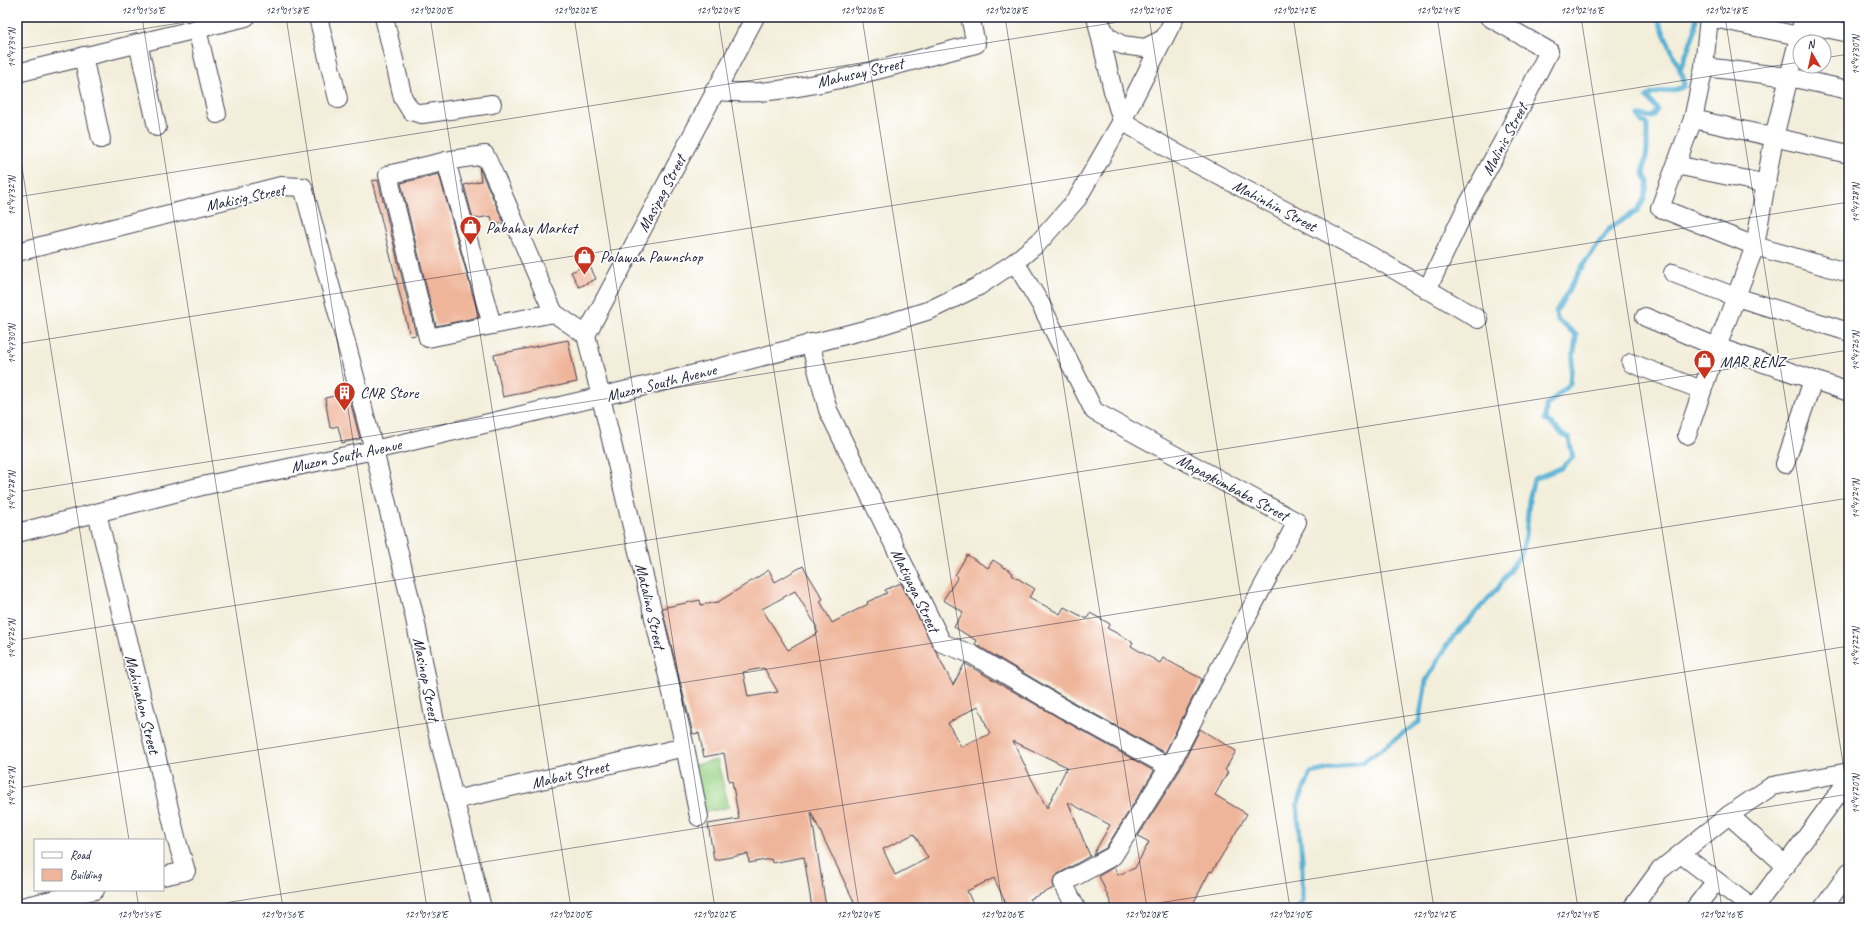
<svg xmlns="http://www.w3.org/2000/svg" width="1866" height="925" font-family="Caveat,sans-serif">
<rect width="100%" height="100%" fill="#fff"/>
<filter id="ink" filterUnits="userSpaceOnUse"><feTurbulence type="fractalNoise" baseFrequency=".025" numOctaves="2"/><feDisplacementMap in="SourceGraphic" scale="8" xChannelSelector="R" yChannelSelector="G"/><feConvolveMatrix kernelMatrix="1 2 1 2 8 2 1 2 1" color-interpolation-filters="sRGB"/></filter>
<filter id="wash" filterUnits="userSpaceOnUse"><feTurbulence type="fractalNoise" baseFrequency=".012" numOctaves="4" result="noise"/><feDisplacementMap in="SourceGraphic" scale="16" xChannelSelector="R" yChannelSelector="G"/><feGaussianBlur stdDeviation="0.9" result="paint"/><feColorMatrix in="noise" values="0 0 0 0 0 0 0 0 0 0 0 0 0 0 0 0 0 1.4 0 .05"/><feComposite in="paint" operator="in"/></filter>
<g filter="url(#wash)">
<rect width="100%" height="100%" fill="#f3eeda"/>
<!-- green -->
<polygon fill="#99d386" stroke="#5e7a60" points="717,760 729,807 694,815 685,767"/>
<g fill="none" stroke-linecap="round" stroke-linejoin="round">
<!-- stream -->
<g stroke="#57b0d4" stroke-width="5">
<polyline points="1680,70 1695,31 1696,17"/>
<path d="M1296,908l6,-6v-43l-5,-54 14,-32 52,-11 56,-40 7,-41 23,-39 49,-54 24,-36 4,-16 3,-36 5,-21 27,-11 12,-11 -4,-18 -24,-20 1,-13 24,-22c0,-16 5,-32 6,-49l-19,-16 -1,-7 27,-47 28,-38 26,-16 7,-12 4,-17c-8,-11 -2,-21 -1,-33 0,-9 0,-17 0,-26l-5,-1 -3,-6h7l7,1 4,-8 -10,-12c12,-9 24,-3 37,-11l-1,-9 -26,-60"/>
</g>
</g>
<g id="blocks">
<!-- building -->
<g fill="#efb59a" fill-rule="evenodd">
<polygon points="479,167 493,198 504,223 493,225 491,216 473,219 464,185 481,181"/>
<polygon points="439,174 479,317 436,326 401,183"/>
<polygon points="378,180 416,335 410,336 372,181"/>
<polygon points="589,264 596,279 579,287 571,272"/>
<polygon points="568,340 577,382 503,397 494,355"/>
<polygon points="348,393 360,439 342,443 338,426 330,428 325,398"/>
<polygon points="967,555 988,568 993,560 1013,573 1012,575 1035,589 1029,597 1060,614 1064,607 1087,619 1090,613 1110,624 1107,628 1133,642 1131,646 1160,663 1163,658 1202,679 1165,753 1071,701 975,644 977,641 954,627 963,612 943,600 958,577 955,575"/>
<path d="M803,566l20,33 -3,2 12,22 36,-19 -1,-2 20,-9 -2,-3 16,-7 52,102 12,-22 1,1 95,55 93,52 -48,77 -13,7 17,-30 -42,-23 22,54 -32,18 -5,8 1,6 -24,11 5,9h-27l-14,-30 -27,13 8,17h-118l-46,-96 15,95 -14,1 -8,-51 -32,6 -1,-4 -22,4 -1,-9 -34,6 -6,-36 31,-5 -7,-38 -3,1 -5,-29 -20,4 -5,-24 -6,1 -31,-126 38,-8 1,5 17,-3 51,-32 6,12zM795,591l22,36 -1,1 2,5 -30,17 -26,-41zM764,668l14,24 -30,5 -5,-25zM978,706l12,28 -29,13 -13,-24zM1013,741l54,26 -20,41 -16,-30zM914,834l14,24 -33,17 -12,-26z"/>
<polygon points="1200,729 1236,751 1225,770 1228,772 1215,795 1247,814 1212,872 1210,871 1191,908 1113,908 1099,876 1114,867 1118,875 1135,868 1149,842 1138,836 1178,773"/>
</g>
</g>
</g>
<g filter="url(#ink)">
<use href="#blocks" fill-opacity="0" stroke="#414153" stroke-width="1"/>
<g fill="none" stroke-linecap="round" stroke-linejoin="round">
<defs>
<g id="minor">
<polyline points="318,17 338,99"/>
<polyline points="384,17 403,98 411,111 422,114 492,104"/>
<polyline points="1096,17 1113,91 1122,121"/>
<polyline points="1709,17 1704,67 1693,119 1660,208 1755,246 1849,273"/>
<polyline points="1709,17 1799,36"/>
<polyline points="1099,21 1107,36 1122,45 1145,48 1163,39"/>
<polyline points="1802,23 1849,33"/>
<polyline points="197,29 217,114"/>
<polyline points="138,43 157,127"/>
<polyline points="83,56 101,139"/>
<polyline points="1704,67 1789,77 1849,90"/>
<polyline points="17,73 246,17"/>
<path d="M714,91c15,1 31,2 46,1 74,-7 145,-30 216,-48l-6,-27"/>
<polyline points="1693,119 1849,154"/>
<polyline points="1122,121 1178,154 1373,257 1478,319"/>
<polyline points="446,161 492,325 554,313 586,335"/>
<polyline points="1676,165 1767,184"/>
<polyline points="17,252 281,186 303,187 348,350 374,450 415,619 436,727 482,908"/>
<polyline points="1015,262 1041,305 1094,411 1297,522 1214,679 1169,767 1113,856 1063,883 1076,908"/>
<polyline points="1673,273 1736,297 1849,332"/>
<polyline points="1427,290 1465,210 1507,134 1549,51 1489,17"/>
<polyline points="1645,317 1717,347 1849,392"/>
<path d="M492,325l-64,13 -40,-163 63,-15 34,-5c25,52 44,106 69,158"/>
<polyline points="810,343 828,410 942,643 971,654 1066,710 1169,767"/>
<polyline points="1631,363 1702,390"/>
<polyline points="1687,435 1717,347 1755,246 1774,137 1804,17"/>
<polyline points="1785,464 1813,380"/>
<polyline points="97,513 177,841 186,871 163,876"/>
<polyline points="17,533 202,486 374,450 683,377 876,327 930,310 979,286 1015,262 1039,242 1077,199 1122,121 1175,17"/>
<polyline points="454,800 685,747"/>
<polyline points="1729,815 1786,866"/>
<polyline points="699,817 685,747 586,335 755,17"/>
<polyline points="1681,854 1752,908"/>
<polyline points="17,908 95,890"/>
<polyline points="1632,908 1659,871 1729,815 1772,786 1849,772"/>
<polyline points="1695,908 1716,881"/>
<polyline points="1754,908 1849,779"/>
<polyline points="1823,908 1849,872"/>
</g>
</defs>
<!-- minor casing -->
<use href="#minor" stroke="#414153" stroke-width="20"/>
<!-- minor -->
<use href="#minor" stroke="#fff" stroke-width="18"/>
</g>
</g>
<!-- ticks -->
<path fill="none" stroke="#22223b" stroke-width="1" stroke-opacity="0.45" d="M142,17l141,891M286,17l141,891M430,17l141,891M574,17l141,891M718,17l141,891M862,17l141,891M1005,17l142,891M1149,17l141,891M1293,17l141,891M1437,17l141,891M1581,17l141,891M1725,17l124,784M17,49l200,-32M1824,58l25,-4M17,136l112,704M17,197l1133,-180M17,344l1783,-282M17,492l1832,-290M17,640l1832,-290M17,788l1832,-290M136,890l3,18M193,908l1656,-262M1127,908l722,-114"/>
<!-- icons -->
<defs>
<symbol id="shop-pin" viewBox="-11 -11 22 30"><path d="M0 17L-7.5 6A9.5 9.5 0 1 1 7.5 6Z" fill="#c8321e" stroke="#fff"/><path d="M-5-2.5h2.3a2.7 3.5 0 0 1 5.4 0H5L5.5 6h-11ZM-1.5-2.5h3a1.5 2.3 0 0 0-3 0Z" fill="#fff"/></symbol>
<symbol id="building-pin" viewBox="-11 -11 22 30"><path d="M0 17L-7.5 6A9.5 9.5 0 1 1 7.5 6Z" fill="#c8321e" stroke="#fff"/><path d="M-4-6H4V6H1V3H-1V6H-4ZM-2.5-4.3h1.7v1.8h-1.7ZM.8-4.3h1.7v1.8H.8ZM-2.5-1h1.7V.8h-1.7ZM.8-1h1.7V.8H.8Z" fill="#fff"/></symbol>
</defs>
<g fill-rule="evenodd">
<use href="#shop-pin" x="458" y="214" width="25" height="34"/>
<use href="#shop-pin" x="572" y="244" width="25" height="34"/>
<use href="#shop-pin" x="1692" y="348" width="25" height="34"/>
<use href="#building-pin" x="332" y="380" width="25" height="34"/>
</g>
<g text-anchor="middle" stroke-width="3.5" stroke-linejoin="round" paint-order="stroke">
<!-- street labels -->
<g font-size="16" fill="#22223b" stroke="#fff">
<text transform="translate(860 72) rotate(-13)" y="6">Mahusay Street</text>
<text transform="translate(1504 139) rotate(-62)" y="6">Malinis Street</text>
<text transform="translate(661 193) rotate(-62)" y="6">Masipag Street</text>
<text transform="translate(245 197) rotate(-12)" y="6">Makisig Street</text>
<text transform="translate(1275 205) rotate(28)" y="6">Mahinhin Street</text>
<text transform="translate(661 382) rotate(-14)" y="6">Muzon South Avenue</text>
<text transform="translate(346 455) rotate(-12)" y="6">Muzon South Avenue</text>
<text transform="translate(1233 487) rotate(28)" y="6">Mapagkumbaba Street</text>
<text transform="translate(916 590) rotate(64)" y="6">Matiyaga Street</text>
<text transform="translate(651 606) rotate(77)" y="6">Matalino Street</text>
<text transform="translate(427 679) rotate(79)" y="6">Masinop Street</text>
<text transform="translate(143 704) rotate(76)" y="6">Mahinahon Street</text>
<text transform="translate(570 774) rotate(-13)" y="6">Mabait Street</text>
</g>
<!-- poi labels -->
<g font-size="16" fill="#22223b" stroke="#fff" text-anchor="start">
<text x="486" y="233">Pabahay Market</text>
<text x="600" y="262">Palawan Pawnshop</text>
<text x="1720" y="367">MAR RENZ</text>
<text x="360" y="398">CNR Store</text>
</g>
</g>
<!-- margin -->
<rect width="1866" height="925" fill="none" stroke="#fff" stroke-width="44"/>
<!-- legend -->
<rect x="34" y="839" width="130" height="52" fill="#ffffff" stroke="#a7a7b1"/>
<rect x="42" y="852" width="20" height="6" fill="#ffffff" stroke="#a7a7b1"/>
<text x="70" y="859" font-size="12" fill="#22223b">Road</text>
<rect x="42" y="869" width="20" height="12" fill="#efb59a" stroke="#a7a7b1"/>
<text x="70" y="879" font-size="12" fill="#22223b">Building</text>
<!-- north arrow -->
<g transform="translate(1812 54) rotate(351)"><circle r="19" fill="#ffffff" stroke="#a7a7b1"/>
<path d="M0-3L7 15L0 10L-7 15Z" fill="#c8321e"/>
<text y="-6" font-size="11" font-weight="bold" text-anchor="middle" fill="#22223b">N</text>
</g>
<rect x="22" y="22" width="1822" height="881" fill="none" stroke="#22223b" stroke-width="1.5"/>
<g font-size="10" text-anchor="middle" fill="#22223b">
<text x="143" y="14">121°01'56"E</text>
<text x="287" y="14">121°01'58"E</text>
<text x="431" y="14">121°02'00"E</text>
<text x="575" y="14">121°02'02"E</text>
<text x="718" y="14">121°02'04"E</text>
<text x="862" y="14">121°02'06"E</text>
<text x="1006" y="14">121°02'08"E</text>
<text x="1150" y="14">121°02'10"E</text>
<text x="1294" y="14">121°02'12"E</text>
<text x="1438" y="14">121°02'14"E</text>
<text x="1582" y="14">121°02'16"E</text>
<text x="1726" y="14">121°02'18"E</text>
<text transform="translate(11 48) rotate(-90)" y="4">14°47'34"N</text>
<text transform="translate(1855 55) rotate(-90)" y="4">14°47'30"N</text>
<text transform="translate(11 196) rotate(-90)" y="4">14°47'32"N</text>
<text transform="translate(1855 203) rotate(-90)" y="4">14°47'28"N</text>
<text transform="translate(11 344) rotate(-90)" y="4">14°47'30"N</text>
<text transform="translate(1855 351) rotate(-90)" y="4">14°47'26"N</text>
<text transform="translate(11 491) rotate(-90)" y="4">14°47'28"N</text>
<text transform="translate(1855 499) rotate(-90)" y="4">14°47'24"N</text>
<text transform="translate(11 639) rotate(-90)" y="4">14°47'26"N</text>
<text transform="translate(1855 647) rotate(-90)" y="4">14°47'22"N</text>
<text transform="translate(11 787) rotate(-90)" y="4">14°47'24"N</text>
<text transform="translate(1855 794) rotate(-90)" y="4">14°47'20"N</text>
<text x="139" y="918">121°01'54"E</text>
<text x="282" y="918">121°01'56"E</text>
<text x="426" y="918">121°01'58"E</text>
<text x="570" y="918">121°02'00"E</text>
<text x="714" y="918">121°02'02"E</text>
<text x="858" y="918">121°02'04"E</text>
<text x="1002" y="918">121°02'06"E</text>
<text x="1146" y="918">121°02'08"E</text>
<text x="1290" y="918">121°02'10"E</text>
<text x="1434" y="918">121°02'12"E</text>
<text x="1577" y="918">121°02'14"E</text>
<text x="1721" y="918">121°02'16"E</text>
</g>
</svg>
